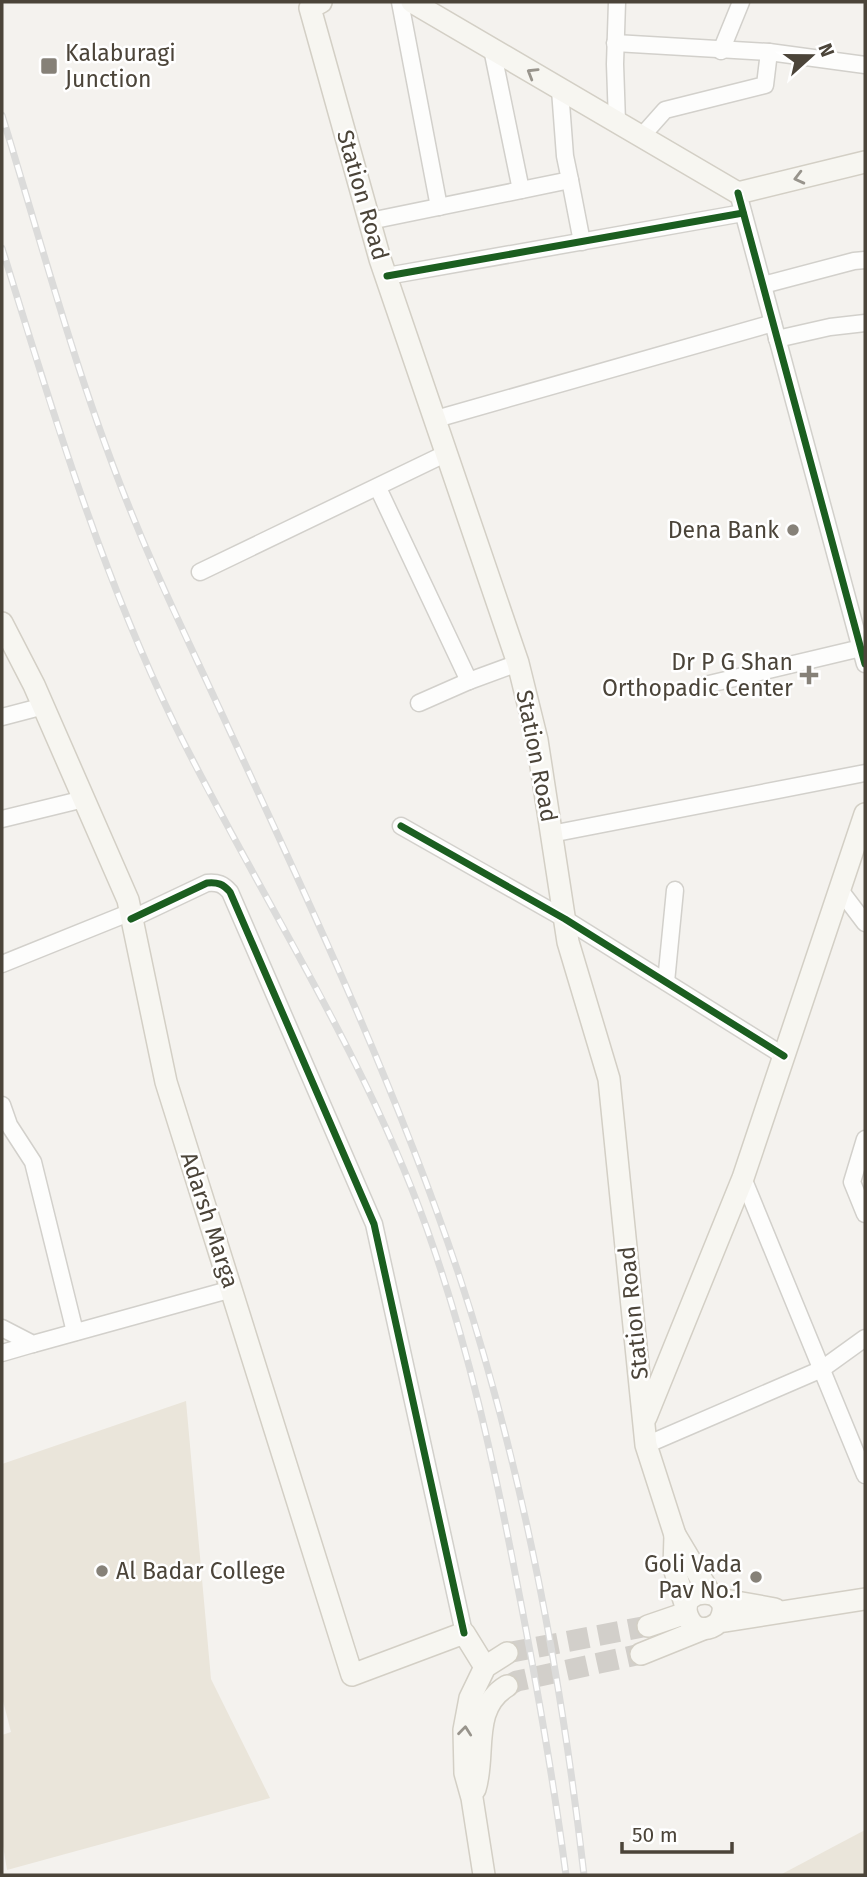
<svg xmlns="http://www.w3.org/2000/svg" width="867" height="1877" font-family="'Fira Sans',sans-serif">
<rect width="100%" height="100%" fill="#f4f2ee"/>
<!-- education -->
<g fill="#eae5da">
<polygon points="186,1401 211,1679 270,1798 7,1870 2,1840 2,1735 11,1732 2,1697 2,1464"/>
<polygon points="865,1830 865,1875 780,1875"/>
</g>
<g fill="none" stroke-linecap="round" stroke-linejoin="round">
<!-- secondary-tunnel -->
<g stroke="#d2cfca" stroke-width="21" stroke-dasharray="21 10" stroke-linecap="butt">
<polyline points="507,1653 648,1626"/>
<polyline points="507,1686 517,1681 641,1654"/>
</g>
<defs>
<g id="minor">
<polyline points="400,2 439,207"/>
<polyline points="615,43 769,52 865,65"/>
<polyline points="492,49 521,190"/>
<polyline points="721,51 741,2"/>
<polyline points="617,122 615,64 617,2"/>
<polyline points="641,137 665,110 765,85 769,52"/>
<polyline points="570,180 582,242"/>
<polyline points="738,193 865,664"/>
<polyline points="370,221 570,180 565,156 560,90"/>
<polyline points="387,276 743,213"/>
<polyline points="763,285 854,261 865,260"/>
<polyline points="777,339 830,327 865,323"/>
<polyline points="436,419 773,323"/>
<polyline points="378,488 469,681 518,663"/>
<polyline points="200,572 447,453"/>
<polyline points="705,685 861,648"/>
<polyline points="419,703 469,681"/>
<polyline points="2,717 44,706"/>
<polyline points="2,819 84,799"/>
<polyline points="401,826 565,919 784,1056"/>
<polyline points="551,834 865,773"/>
<polyline points="840,890 865,923"/>
<path d="M131,919l76,-36c11,-1 16,1 23,9l144,332 90,409"/>
<polyline points="2,964 131,912"/>
<polyline points="666,982 675,890"/>
<polyline points="2,1105 9,1125 33,1162 75,1332"/>
<polyline points="865,1139 852,1182 865,1214"/>
<polyline points="743,1178 865,1475"/>
<polyline points="2,1328 33,1344 232,1289"/>
<polyline points="2,1353 33,1344"/>
<polyline points="646,1445 822,1369 865,1338"/>
</g>
<g id="secondary">
<polyline points="321,2 310,8 380,259 518,663 537,740 568,942 609,1079 646,1445 675,1535 709,1592"/>
<polyline points="412,2 738,193 865,162"/>
<polyline points="2,623 34,685 128,900 166,1082 352,1675 464,1633 485,1667"/>
<polyline points="646,1417 743,1178 865,814"/>
<polyline points="675,1535 674,1568 686,1607"/>
<polyline points="719,1599 775,1609"/>
<path d="M719,1622c21,-37 -45,-38 -31,-5 6,15 21,14 31,5l146,-23"/>
<polyline points="648,1626 686,1613"/>
<polyline points="641,1654 703,1629"/>
<path d="M475,1789c11,-34 -5,-81 32,-103"/>
<polyline points="484,1875 472,1798 465,1773 464,1730 470,1698 485,1667 507,1653"/>
</g>
</defs>
<!-- minor casing -->
<use href="#minor" stroke="#d2d0cb" stroke-width="19"/>
<!-- secondary casing -->
<use href="#secondary" stroke="#d3cfc5" stroke-width="24"/>
<!-- minor -->
<use href="#minor" stroke="#fdfdfc" stroke-width="16"/>
<!-- secondary -->
<use href="#secondary" stroke="#f7f6f1" stroke-width="21"/>
<defs>
<g id="rail">
<path d="M2,115c42,137 79,277 134,409 26,64 56,125 85,188 85,184 172,367 237,560 64,193 103,401 126,603"/>
<path d="M2,248c50,162 98,322 172,475 83,169 189,327 253,506 41,115 67,234 90,354 19,97 36,194 49,292"/>
</g>
</defs>
<!-- rail casing -->
<use href="#rail" stroke="#dbdbda" stroke-width="7"/>
<!-- rail -->
<use href="#rail" stroke="#fff" stroke-width="4.5" stroke-dasharray="13" stroke-linecap="butt"/>
<defs>
<g id="cycleway">
<polyline points="738,193 865,664"/>
<polyline points="387,276 743,213"/>
<polyline points="401,826 565,919 784,1056"/>
<path d="M131,919l76,-36c11,-1 16,1 23,9l144,332 90,409"/>
</g>
</defs>
<!-- cycleway casing -->
<use href="#cycleway" stroke="#fff" stroke-width="11"/>
<!-- cycleway -->
<use href="#cycleway" stroke="#1b5e20" stroke-width="7"/>
</g>
<!-- one-way arrows -->
<defs><path id="oneway-chevron" d="M-2-3.5L2.5 0L-2 3.5" fill="none" stroke-width="1.6" stroke-linecap="round" stroke-linejoin="round" transform="scale(1.75)"/></defs>
<g stroke="#98948c">
<use href="#oneway-chevron" transform="translate(532 73) rotate(-149)"/>
<use href="#oneway-chevron" transform="translate(799 178) rotate(166)"/>
<use href="#oneway-chevron" transform="translate(465 1731) rotate(-84)"/>
</g>
<!-- markers -->
<g fill="#868178" stroke="#fff" stroke-width="2.5">
<rect x="40" y="57" width="18" height="18" rx="3.5"/>
<circle cx="793" cy="530" r="7"/>
<path d="M805.5 664.5h7v7h7v7h-7v7h-7v-7h-7v-7h7z"/>
<circle cx="102" cy="1571" r="7"/>
<circle cx="756" cy="1577" r="7"/>
</g>
<g text-anchor="middle" stroke-width="5" stroke-linejoin="round" paint-order="stroke">
<!-- poi labels -->
<g font-size="23" fill="#4b4439" stroke="#fff" text-anchor="end">
<text x="65" y="61" text-anchor="start">Kalaburagi<tspan x="65" dy="26">Junction</tspan></text>
<text x="779" y="538">Dena Bank</text>
<text x="793" y="670">Dr P G Shan<tspan x="793" dy="26">Orthopadic Center</tspan></text>
<text x="742" y="1572">Goli Vada<tspan x="742" dy="26">Pav No.1</tspan></text>
<text x="116" y="1579" text-anchor="start">Al Badar College</text>
</g>
<!-- street labels -->
<g font-size="23" fill="#4b4439" stroke="#fff">
<text transform="translate(363 195) rotate(74)" y="8">Station Road</text>
<text transform="translate(537 756) rotate(79)" y="8">Station Road</text>
<text transform="translate(210 1220) rotate(72)" y="8">Adarsh Marga</text>
<text transform="translate(633 1313) rotate(-96)" y="8">Station Road</text>
</g>
</g>
<!-- border -->
<rect width="867" height="1877" fill="none" stroke="#4b4439" stroke-width="7"/>
<!-- north arrow -->
<g transform="translate(811 56) rotate(69)" stroke="#ffffff" stroke-width="5" paint-order="stroke">
<path d="M0-5L12 26L0 18L-12 26Z" fill="#4b4439"/>
<text y="-10" font-size="19" font-weight="bold" text-anchor="middle" fill="#4b4439">N</text>
</g>
<!-- scale -->
<path d="M622 1842v10h110v-10" fill="none" stroke="#4b4439" stroke-width="3.5"/>
<text x="632" y="1842" font-size="21" fill="#4b4439" stroke="#ffffff" stroke-width="5" paint-order="stroke">50 m</text>
</svg>
